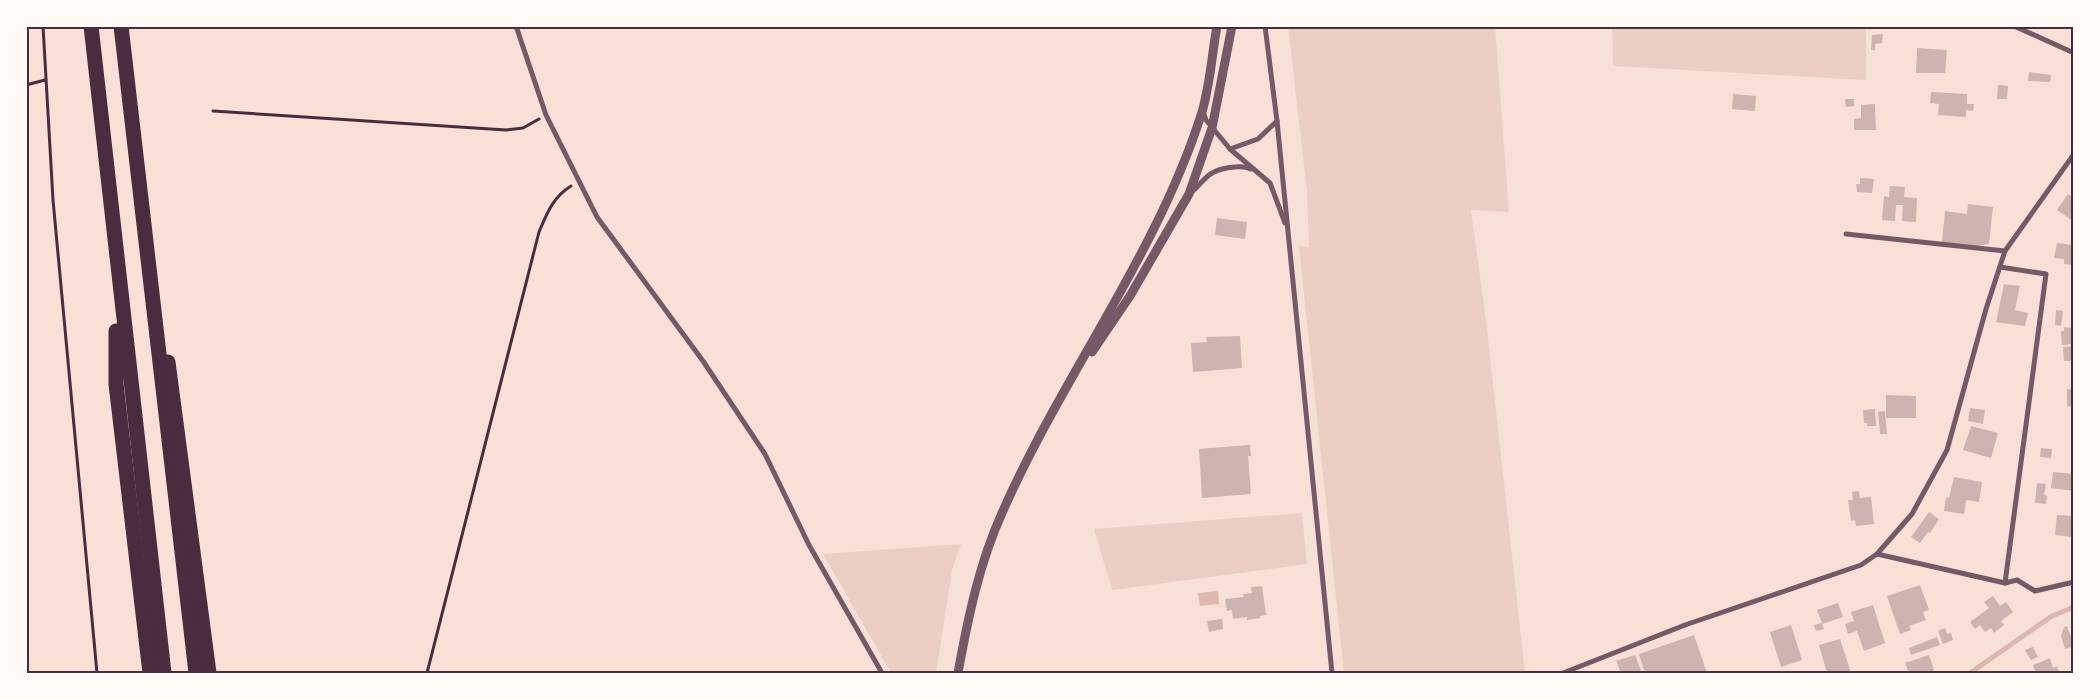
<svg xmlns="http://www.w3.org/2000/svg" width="2100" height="699" font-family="'Space Grotesk',sans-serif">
<rect width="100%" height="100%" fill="#f7e1d7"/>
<!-- green -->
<g fill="#ebcfc5">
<polygon points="1288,26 1495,26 1509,212 1471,210 1486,320 1525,673 1344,673 1299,246 1309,247 1307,192"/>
<polygon points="1612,26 1866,26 1866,80 1613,66"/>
<polygon points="1302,513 1307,564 1112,590 1094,529"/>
<polygon points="961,544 952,570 936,673 891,673 823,554"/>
</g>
<!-- water -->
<polygon fill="#dcb8b0" points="1218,591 1219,604 1200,606 1198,593"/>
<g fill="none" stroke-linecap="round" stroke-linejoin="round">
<!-- stream -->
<polyline stroke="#dcb8b0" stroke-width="5" points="1970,673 2052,616 2074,607"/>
</g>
<!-- building -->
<g fill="#ccb4b1">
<polygon points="1883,34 1882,43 1875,44 1875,50 1871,50 1872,35"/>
<polygon points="1917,48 1947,50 1945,73 1916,73"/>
<polygon points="2029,72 2051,75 2050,82 2028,81"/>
<polygon points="1998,85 2008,86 2007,99 1997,99"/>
<polygon points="1931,92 1967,94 1967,104 1974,104 1973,111 1966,110 1966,117 1938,115 1939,104 1930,103"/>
<polygon points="1733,94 1756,96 1755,111 1732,109"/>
<polygon points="1845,99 1854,99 1854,106 1846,107"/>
<polygon points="1875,104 1876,130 1854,130 1854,119 1861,118 1861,105"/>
<polygon points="1860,178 1874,179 1872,193 1857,192 1856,184 1860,184"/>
<polygon points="1890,186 1905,187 1904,197 1917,198 1916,222 1902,221 1903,205 1896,205 1895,221 1882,220 1884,196 1889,197"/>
<polygon points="2068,194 2074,198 2074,222 2057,210"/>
<polygon points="1968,204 1993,207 1989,244 1976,246 1942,242 1945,211 1967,214"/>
<polygon points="1217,218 1247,222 1245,239 1215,235"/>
<polygon points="2057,243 2074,245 2074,265 2064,264 2064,259 2054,258"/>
<polygon points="2004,284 2020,286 2015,310 2028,313 2025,326 1996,322"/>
<polygon points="2071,303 2074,304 2074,344 2062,345 2061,331 2064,331 2064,327 2072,328"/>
<polygon points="2056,310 2063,311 2061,326 2055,325"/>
<polygon points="1240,336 1242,368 1193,372 1191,343 1207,342 1206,337"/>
<polygon points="2074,346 2074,361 2064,361 2063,347"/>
<polygon points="2067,389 2074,390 2074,407 2067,406"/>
<polygon points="1886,395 1916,396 1916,418 1886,418"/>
<polygon points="1970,408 1985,410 1983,424 1968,421"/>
<polygon points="1875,409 1876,426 1867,426 1867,423 1864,423 1863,410"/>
<polygon points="1885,411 1887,434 1880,434 1878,412"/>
<polygon points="1971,426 1998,433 1991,458 1963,450"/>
<polygon points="1248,445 1250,445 1251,456 1248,456 1251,494 1202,498 1199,449"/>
<polygon points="2041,448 2052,449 2051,458 2040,457"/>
<polygon points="2053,472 2074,474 2074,491 2051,488"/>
<polygon points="1954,477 1982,482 1979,502 1966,500 1964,514 1944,511 1946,497 1949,498"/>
<polygon points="2037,483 2046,484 2044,495 2047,496 2046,504 2035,503"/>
<polygon points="1859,491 1860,498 1871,497 1874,524 1856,526 1855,520 1851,521 1848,500 1853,500 1852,492"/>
<polygon points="1929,512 1939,519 1930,533 1928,532 1920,543 1911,537"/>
<polygon points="2057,515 2073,516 2071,537 2055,535"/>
<polygon points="1920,585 1929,610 1923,612 1926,620 1909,626 1911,630 1900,634 1887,596"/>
<polygon points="1262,586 1266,615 1260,616 1260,618 1247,620 1247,617 1233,619 1232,610 1227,611 1225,599 1244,597 1243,594 1252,593 1251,587"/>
<polygon points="1993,596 2000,606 2006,602 2013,612 2001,621 2004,625 1994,633 1991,628 1985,632 1980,625 1975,629 1970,622 1989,608 1984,602"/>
<polygon points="1838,603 1843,617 1822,624 1824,629 1816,631 1814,625 1822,623 1817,610"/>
<polygon points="1873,605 1885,643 1864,651 1857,631 1848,634 1845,624 1854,621 1851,612"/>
<polygon points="1222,619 1223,629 1209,632 1207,621"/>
<polygon points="1791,625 1802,660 1781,667 1770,632"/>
<polygon points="2067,626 2074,646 2065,649 2061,636 2064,627"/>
<polygon points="1945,628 1947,634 1951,633 1953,640 1943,644 1938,631"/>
<polygon points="1694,635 1707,673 1645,673 1639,654"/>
<polygon points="1937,637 1940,645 1911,655 1909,648"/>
<polygon points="1840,639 1851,673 1827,673 1819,645"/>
<polygon points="2033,647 2038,657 2031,660 2025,650"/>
<polygon points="1635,655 1642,673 1621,673 1616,661"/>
<polygon points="1929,655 1935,673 1909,673 1905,663"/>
<polygon points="2050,658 2053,668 2057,666 2059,673 2036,673 2033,665"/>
</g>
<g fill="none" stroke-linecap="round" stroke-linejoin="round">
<!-- path -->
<g stroke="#4a2c40" stroke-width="3">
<polyline points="43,26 53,200 97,673"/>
<polyline points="26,85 45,80"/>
<polyline points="213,111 506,130 523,128 539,119"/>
<path d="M427,673l112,-441c8,-19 14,-35 32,-46"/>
</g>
<!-- minor -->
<g stroke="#755966" stroke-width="5">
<polyline points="516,26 546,115 597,217 703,361 765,454 809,545 882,673"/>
<polyline points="1265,26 1277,121 1332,673"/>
<polyline points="2014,26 2074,53"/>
<polyline points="1203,112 1206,120 1230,149 1270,183 1285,223"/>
<polyline points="1230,149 1258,139 1277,121"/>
<path d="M1192,192c5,-5 11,-12 17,-17 9,-7 32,-11 42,-6"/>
<polyline points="1846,234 2005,251"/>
<polyline points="2000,267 2046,274 2005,583"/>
<polyline points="1877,554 2005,583 2017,580 2035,591 2074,582"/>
<polyline points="1563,673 1685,625 1861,565 1877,554 1912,514 1947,450 1986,309 2005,251 2074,154"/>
</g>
<!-- tertiary -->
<g stroke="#755966" stroke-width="9">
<polyline points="1092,352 1130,296 1189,194 1212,128 1232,26"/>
<path d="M958,673c10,-55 21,-109 44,-160 60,-137 155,-258 200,-401 8,-27 10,-58 15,-86"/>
</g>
<!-- motorway -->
<g stroke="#4a2c40" stroke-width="15">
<polyline points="91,26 164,673"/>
<polyline points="121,26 196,673"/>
<polyline points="116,331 116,384 150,673"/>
<polyline points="168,362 209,673"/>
</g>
</g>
<!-- border -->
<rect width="2100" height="699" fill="none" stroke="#fffaf5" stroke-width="55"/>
<rect x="28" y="28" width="2044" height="644" fill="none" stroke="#4a2c40" stroke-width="2"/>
</svg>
